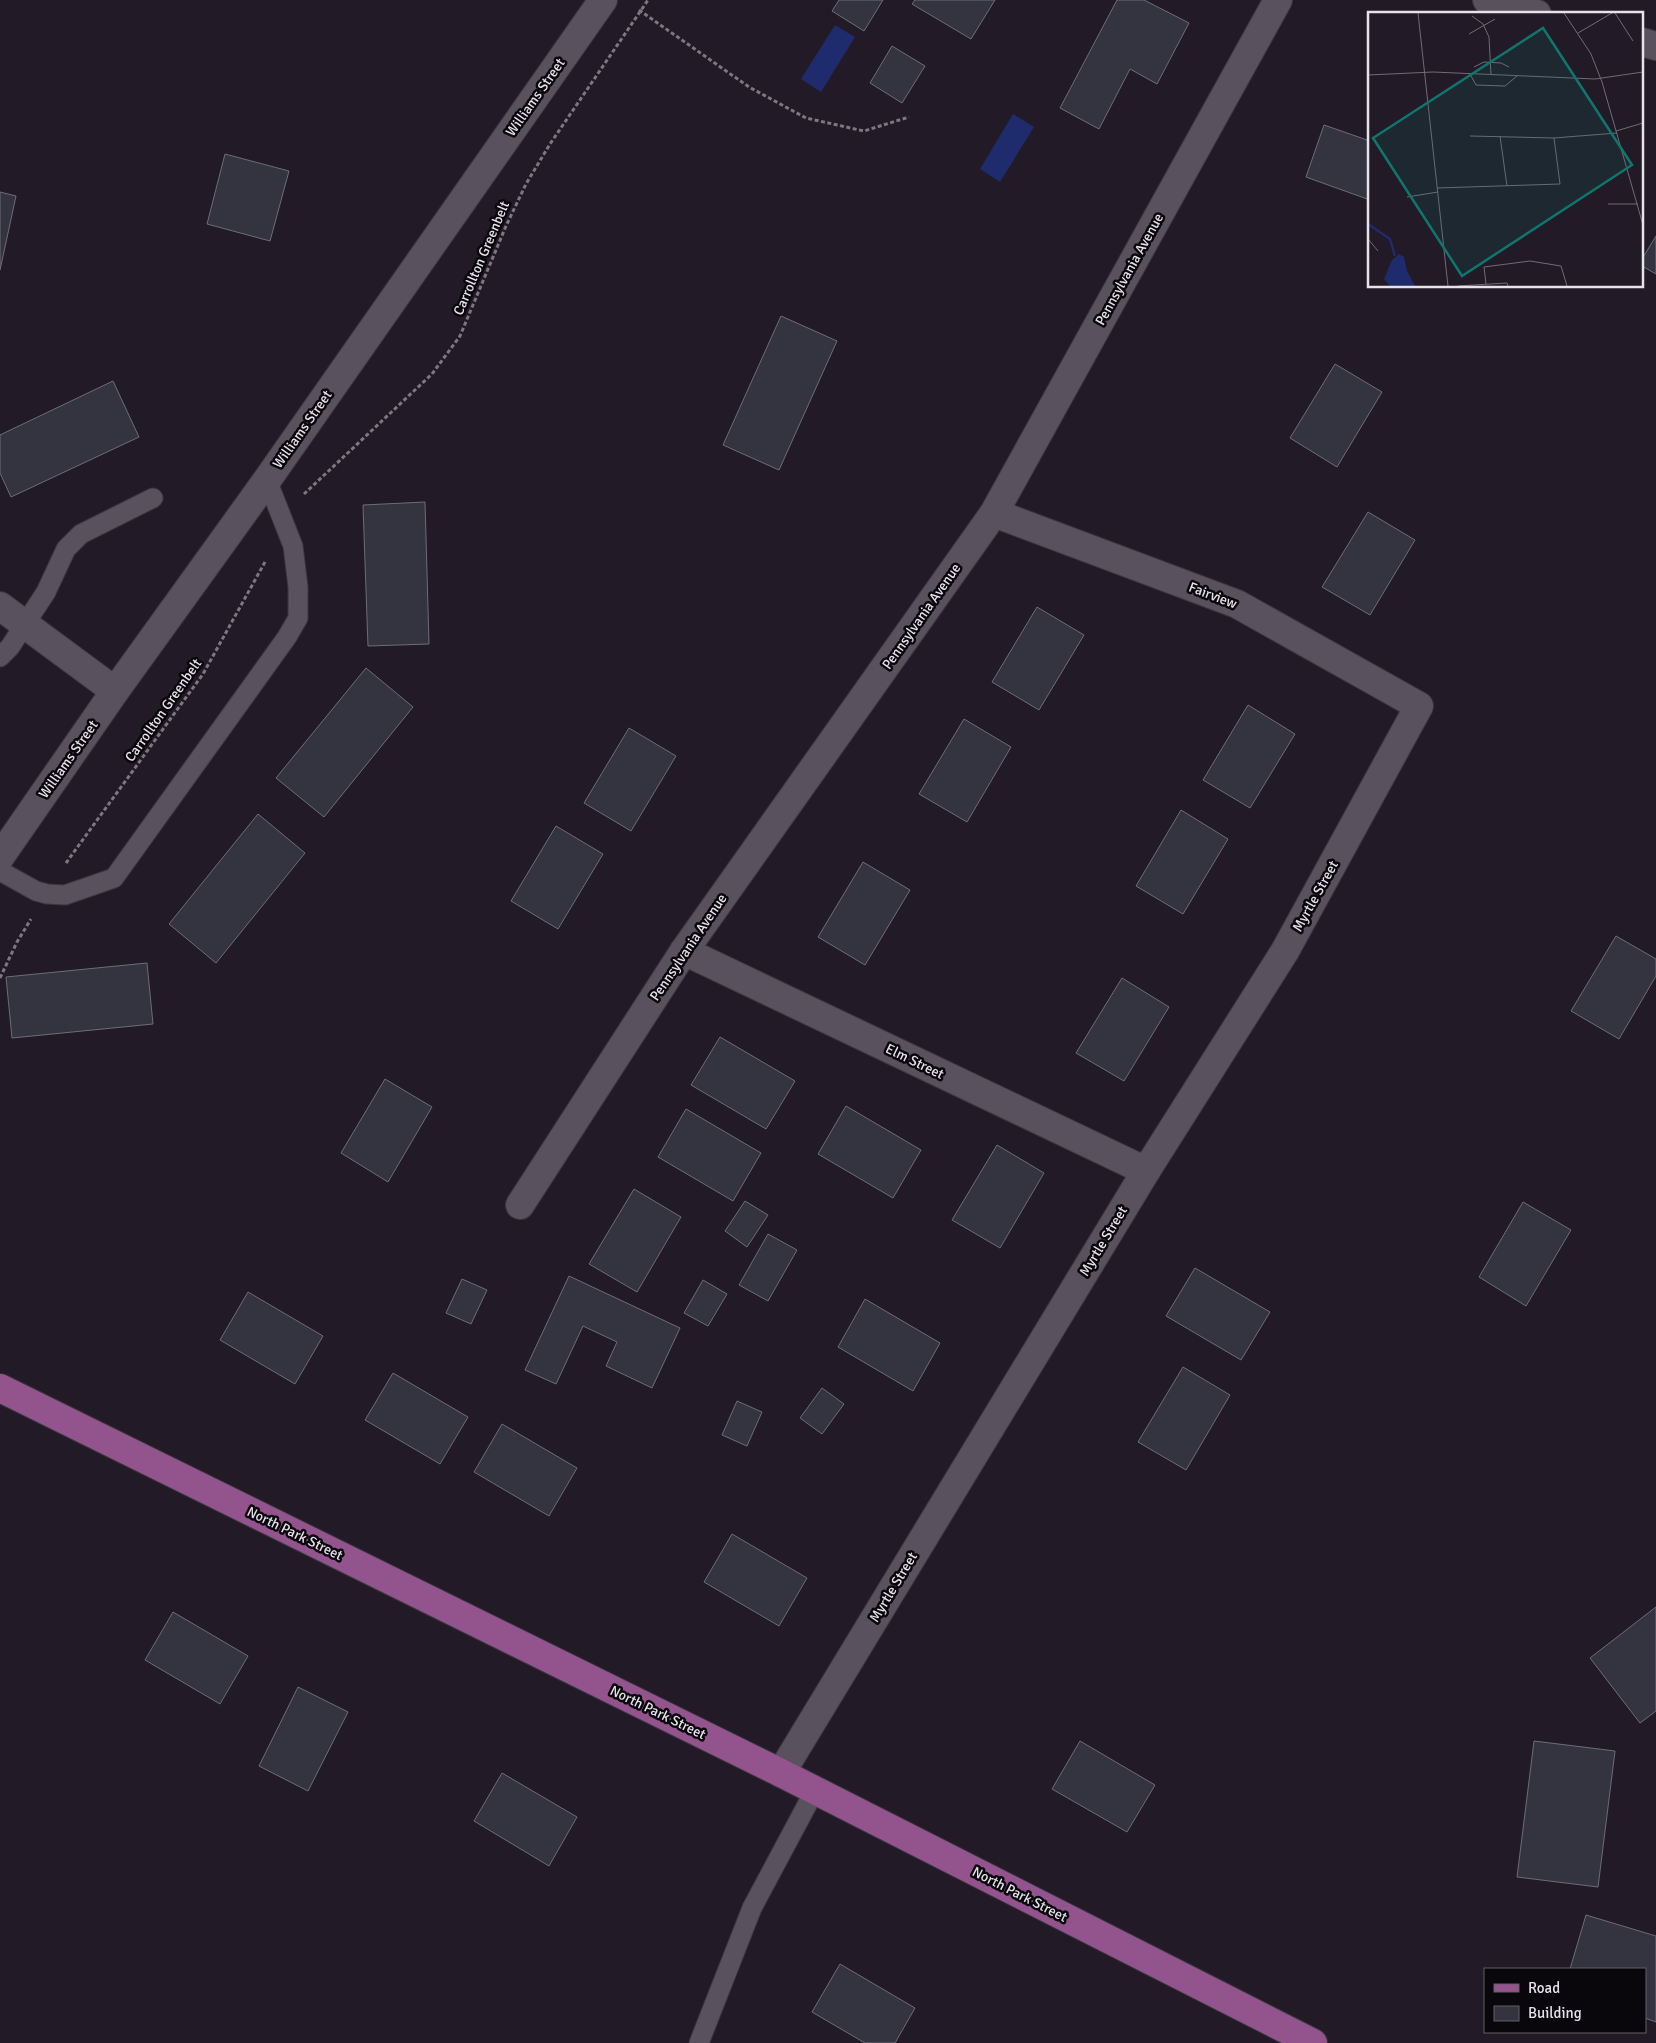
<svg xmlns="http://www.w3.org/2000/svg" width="1656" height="2043" font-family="Signika,sans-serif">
<rect width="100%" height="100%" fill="#221b27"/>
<!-- water -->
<g fill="#1e2b6c">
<polygon points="835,25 855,37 821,92 801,79"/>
<polygon points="1013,114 1034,127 1000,182 980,169"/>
</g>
<!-- building -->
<g fill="#343340" stroke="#6e6c7b">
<polygon points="839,0 883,0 864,31 832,11"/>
<polygon points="915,0 995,0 971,39 912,4"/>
<polygon points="1117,0 1144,0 1189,23 1157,84 1130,69 1099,129 1060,108"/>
<polygon points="892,46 925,66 902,103 870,83"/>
<polygon points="1324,125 1370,141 1370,200 1306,177"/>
<polygon points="225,154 289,171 270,241 207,224"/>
<polygon points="0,192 16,196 0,270"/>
<polygon points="1656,236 1656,274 1642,266 1642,259"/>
<polygon points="781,316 837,341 779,470 723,445"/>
<polygon points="1335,364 1382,392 1337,467 1290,438"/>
<polygon points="113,381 139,437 11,497 0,473 0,435"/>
<polygon points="425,502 429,644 368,646 363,505"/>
<polygon points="1368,512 1415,540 1370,615 1322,587"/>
<polygon points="1037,607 1084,635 1039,710 992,682"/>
<polygon points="366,668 413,707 324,817 276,778"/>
<polygon points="1248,705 1295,734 1250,808 1203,780"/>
<polygon points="964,719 1011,747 967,822 919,794"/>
<polygon points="629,728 676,756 631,831 584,803"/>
<polygon points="1181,810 1228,839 1183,914 1136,886"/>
<polygon points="258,814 305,853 216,963 169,924"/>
<polygon points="556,826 603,854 558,929 511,901"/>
<polygon points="863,862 910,890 865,965 818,937"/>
<polygon points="1616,936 1656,959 1656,976 1619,1039 1571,1011"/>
<polygon points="147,963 153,1024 12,1038 6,977"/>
<polygon points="1122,978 1169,1007 1124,1081 1076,1053"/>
<polygon points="720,1037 795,1081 766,1129 691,1085"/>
<polygon points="385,1079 432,1107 388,1182 341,1153"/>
<polygon points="846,1106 921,1150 893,1198 818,1154"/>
<polygon points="686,1109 761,1153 733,1201 658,1157"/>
<polygon points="997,1145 1044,1173 1000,1248 952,1220"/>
<polygon points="634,1189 681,1217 637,1292 589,1264"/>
<polygon points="745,1201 768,1215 747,1247 725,1231"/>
<polygon points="1523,1202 1571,1230 1526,1306 1479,1277"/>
<polygon points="768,1234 797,1250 768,1301 739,1285"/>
<polygon points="1195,1268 1270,1312 1241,1360 1166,1316"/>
<polygon points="569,1276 680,1328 652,1388 606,1366 617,1342 583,1326 556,1384 525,1370"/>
<polygon points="462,1279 487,1290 471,1324 446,1313"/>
<polygon points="703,1280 727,1294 708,1326 684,1313"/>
<polygon points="248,1292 323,1336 295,1384 220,1340"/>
<polygon points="865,1299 940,1343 913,1391 838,1347"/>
<polygon points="1183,1367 1230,1395 1186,1470 1138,1442"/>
<polygon points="393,1373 468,1417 440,1464 365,1420"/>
<polygon points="822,1388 844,1404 822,1434 800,1418"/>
<polygon points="737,1401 762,1412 747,1446 722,1435"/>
<polygon points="502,1424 577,1468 549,1516 474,1472"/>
<polygon points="732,1534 807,1578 779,1626 704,1582"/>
<polygon points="1656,1607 1656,1711 1640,1723 1590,1658"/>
<polygon points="173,1612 248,1656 220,1704 145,1660"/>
<polygon points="298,1687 348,1712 308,1791 259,1766"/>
<polygon points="1080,1741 1155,1785 1127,1832 1052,1789"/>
<polygon points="1534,1741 1615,1751 1598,1887 1517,1877"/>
<polygon points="502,1773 577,1817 549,1866 474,1821"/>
<polygon points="1586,1915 1656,1936 1656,2022 1645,2018 1645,1969 1570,1969"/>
<polygon points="840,1964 915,2008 895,2043 865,2043 812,2012"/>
</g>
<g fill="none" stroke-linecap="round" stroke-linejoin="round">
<defs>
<g id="service">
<polyline points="0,657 10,647 46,592 66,549 81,534 153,498"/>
<polyline points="0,871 36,891 47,894 65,895 114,878 287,637 298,618 298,587 293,546 267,480"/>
<polyline points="699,2043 752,1908 815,1790"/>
</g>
<g id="minor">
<polyline points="0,606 115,691"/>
<polyline points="684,951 1146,1171"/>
<polyline points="520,1205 684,951 994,513 1278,0"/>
<polyline points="781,1773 1146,1171 1285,951 1419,706 1237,604 994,513"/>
</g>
<g id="tertiary">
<polyline points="1487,0 1537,14"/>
<polyline points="1642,42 1656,46"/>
<polyline points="0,857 115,691 267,480 603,0"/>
</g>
<polyline id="primary" points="0,1388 781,1773 1313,2043"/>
</defs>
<!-- service casing -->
<use href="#service" stroke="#3b373f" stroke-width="21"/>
<!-- minor casing -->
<use href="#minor" stroke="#3b373f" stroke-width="30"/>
<!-- tertiary casing -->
<use href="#tertiary" stroke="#3b373f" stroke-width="30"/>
<!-- primary casing -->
<use href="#primary" stroke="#3b373f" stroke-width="30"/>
<!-- path -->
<g stroke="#7d7781" stroke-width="3" stroke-dasharray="4 2.5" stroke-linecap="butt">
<polyline points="639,10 749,87 806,118 864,131 909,117"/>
<polyline points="304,494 432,374 460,336 506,226 526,184 550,144 648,0"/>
<polyline points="66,863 203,674 265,562"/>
<polyline points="0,978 17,942 31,919"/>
</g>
<!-- service -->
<use href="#service" stroke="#59515e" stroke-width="19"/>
<!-- minor -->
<use href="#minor" stroke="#59515e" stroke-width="28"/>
<!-- tertiary -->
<use href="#tertiary" stroke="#59515e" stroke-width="28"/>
<!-- primary -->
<use href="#primary" stroke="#93548e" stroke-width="28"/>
</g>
<g text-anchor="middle" stroke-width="5" stroke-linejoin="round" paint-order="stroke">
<!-- street labels -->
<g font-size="14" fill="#e7e3eb" stroke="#0a070c">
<text transform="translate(535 97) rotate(-55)" y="5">Williams Street</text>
<text transform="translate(481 258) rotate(-67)" y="5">Carrollton Greenbelt</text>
<text transform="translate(1129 269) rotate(-61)" y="5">Pennsylvania Avenue</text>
<text transform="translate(302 429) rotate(-55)" y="5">Williams Street</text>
<text transform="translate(1213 595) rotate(21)" y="5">Fairview</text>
<text transform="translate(921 616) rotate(-55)" y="5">Pennsylvania Avenue</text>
<text transform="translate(163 710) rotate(-55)" y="5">Carrollton Greenbelt</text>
<text transform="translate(68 759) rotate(-55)" y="5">Williams Street</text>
<text transform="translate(1315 896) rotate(-61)" y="5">Myrtle Street</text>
<text transform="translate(688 947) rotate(-56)" y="5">Pennsylvania Avenue</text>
<text transform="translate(915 1061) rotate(26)" y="5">Elm Street</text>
<text transform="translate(1103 1241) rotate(-59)" y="5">Myrtle Street</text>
<text transform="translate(295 1533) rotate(26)" y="5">North Park Street</text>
<text transform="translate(893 1587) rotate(-59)" y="5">Myrtle Street</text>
<text transform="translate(658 1712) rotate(26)" y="5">North Park Street</text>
<text transform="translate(1020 1894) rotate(27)" y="5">North Park Street</text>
</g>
</g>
<!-- overview -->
<g transform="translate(1368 12)">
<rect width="275" height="275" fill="#221b27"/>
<path d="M31,242l5,3 3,14 8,15h-25l-6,-7 8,-19z" fill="#1e2b6c"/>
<path fill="none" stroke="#1e2b6c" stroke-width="2.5" d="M0,212l22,15 5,17"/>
<path fill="none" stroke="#716b75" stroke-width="1" d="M50,1l30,273M196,1l27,41 11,28 41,143M247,1l18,28M104,4l11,8 6,13 2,38M210,21l34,-20M101,22l26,-15M106,55l10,-5 17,1 8,4M102,62l6,11 29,1 12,-10M0,63l65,-3 162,7 48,-7M248,119l27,-8M102,124l84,2 63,-5M132,124l7,50M69,176l123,-4 -6,-46M39,185l31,-5M240,192h30M0,227l10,12M118,272l-2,-17 46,-6 31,5 6,20M90,274l49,-3 1,3"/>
<path fill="#0f766e" fill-opacity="0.15" stroke="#0f766e" stroke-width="2.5" d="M175,16l89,137 -170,111 -89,-138z"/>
<rect width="275" height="275" fill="none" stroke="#e7e3eb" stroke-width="2.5"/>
</g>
<!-- legend -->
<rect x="1484" y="1968" width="162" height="65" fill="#0a070c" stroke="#625f65"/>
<rect x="1494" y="1984" width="25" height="8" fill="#93548e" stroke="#625f65"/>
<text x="1528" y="1993" font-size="15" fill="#e7e3eb">Road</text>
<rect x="1494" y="2006" width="25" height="15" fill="#343340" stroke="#625f65"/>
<text x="1528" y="2018" font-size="15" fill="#e7e3eb">Building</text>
</svg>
